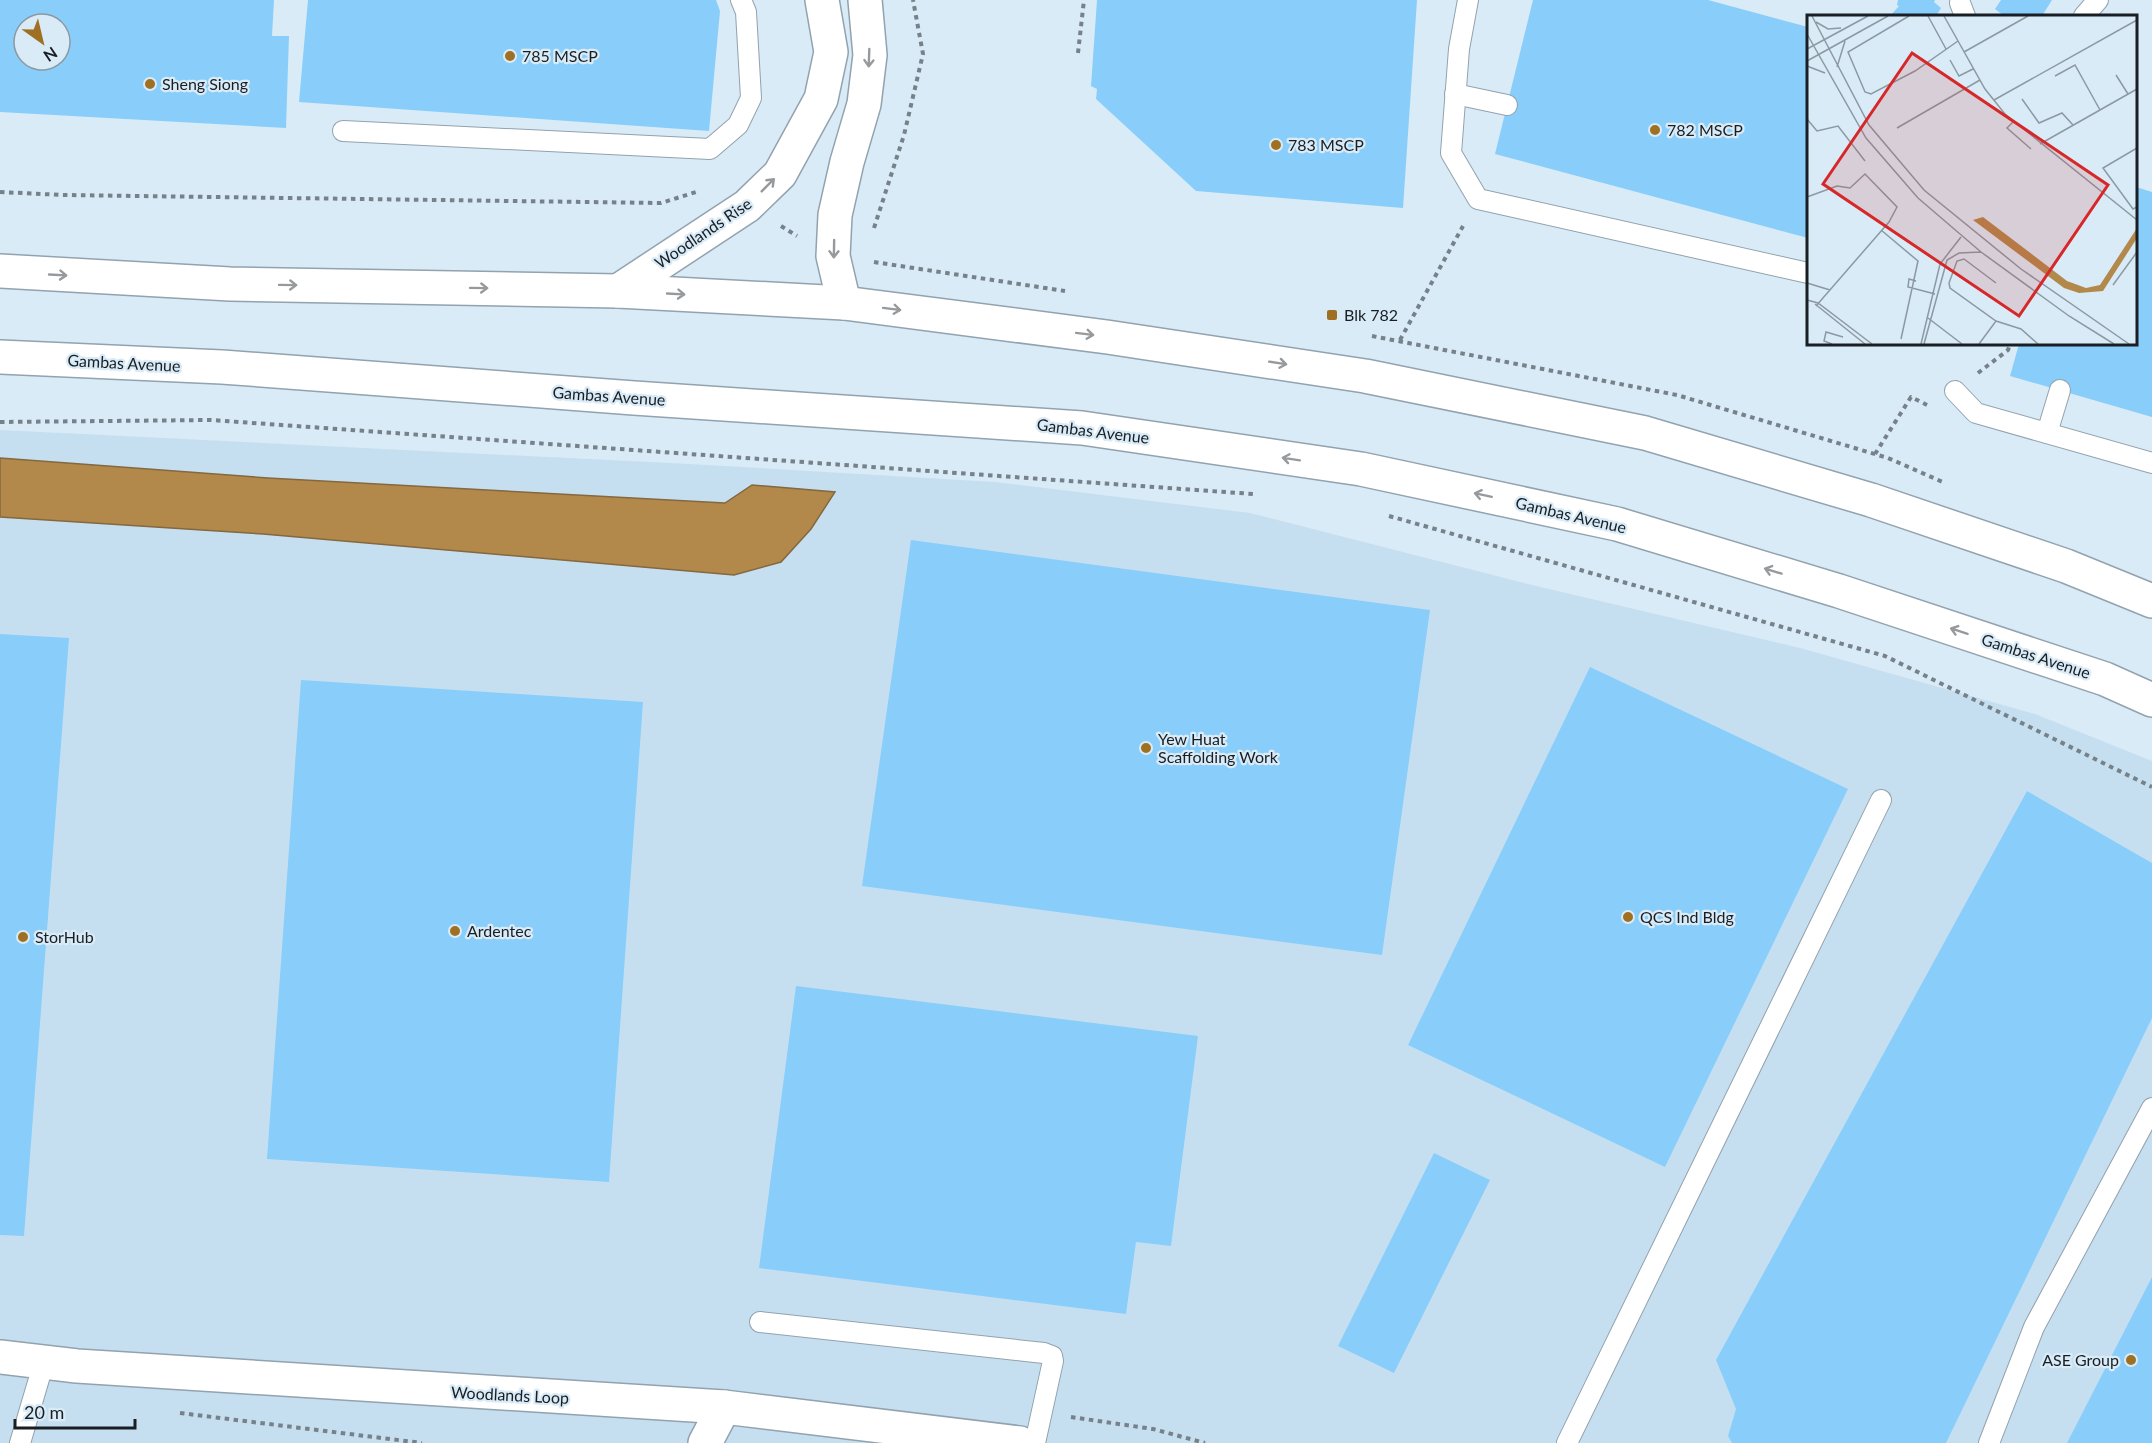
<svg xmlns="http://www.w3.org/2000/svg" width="2152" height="1443" font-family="Lato,sans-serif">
<rect width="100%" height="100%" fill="#d9ebf7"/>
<!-- built -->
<polygon fill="#c6dff0" points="0,430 690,464 995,482 1250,513 1532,585 1800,648 2035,714 2152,761 2152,1443 0,1443"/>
<!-- water -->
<polygon fill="#b2884b" stroke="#84683f" stroke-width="1.5" points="0,458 268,478 725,503 752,485 835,492 811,529 781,562 734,575 263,534 0,517"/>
<!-- building -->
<g fill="#89cefa" fill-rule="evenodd">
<path d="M0,0h274l-2,36h17l-3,92 -286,-16zM24,24h36v36h-36z"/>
<polygon points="308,0 716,0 720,11 709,131 299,102"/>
<polygon points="1097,0 1417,0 1403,208 1196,191 1096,99 1097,89 1091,86"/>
<polygon points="1533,0 1708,0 1808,27 1808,238 1495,154"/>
<polygon points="1898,0 1935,0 1934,2 1941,8 1936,16 1890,16 1899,6 1897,5"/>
<polygon points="2001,0 2052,0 2042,16 2002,16 2003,15 1995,9"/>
<polygon points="2136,187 2152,192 2152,417 2010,376 2019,344 2136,344"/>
<polygon points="911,540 1430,610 1382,955 862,886"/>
<polygon points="0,634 69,638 24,1236 0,1235"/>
<polygon points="1590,667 1848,789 1665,1167 1408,1045"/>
<polygon points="301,680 643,702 609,1182 267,1159"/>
<polygon points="2027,791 2152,863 2152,1018 1946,1443 1732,1443 1728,1436 1736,1409 1716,1360"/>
<polygon points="796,986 1198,1036 1171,1246 1136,1242 1126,1314 759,1268"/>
<polygon points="1434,1153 1490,1180 1394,1373 1338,1346"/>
<polygon points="2152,1277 2152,1443 2067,1443"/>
</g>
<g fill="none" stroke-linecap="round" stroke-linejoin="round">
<defs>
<g id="service">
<polyline points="1468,0 1459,49 1451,153 1478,199 1808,273"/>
<polyline points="1960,3 1965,16"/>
<polyline points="2084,16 2098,0"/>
<polyline points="1455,94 1507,105"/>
<polyline points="343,131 710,149 738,125 751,98 746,12 741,0"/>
<polyline points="1955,391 1976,413 2152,463"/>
<polyline points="2047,433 2060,390"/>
<polyline points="760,1322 1044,1353 1052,1356 1053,1361 1035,1443"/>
<polyline points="20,1443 44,1362"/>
<polyline points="1567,1443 1881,800"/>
<polyline points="1989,1443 2034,1327 2152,1108"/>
</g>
<g id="minor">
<polyline points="618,291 747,206 780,174 821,99 831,52 822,0"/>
<polyline points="844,303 833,256 835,215 847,162 864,104 870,55 865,0"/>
<polyline points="0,1357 77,1366 724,1407 1020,1443"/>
<polyline points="705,1443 724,1407"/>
</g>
<g id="primary">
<polyline points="0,271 230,284 618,291 844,303 1107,337 1365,376 1645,433 1871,500 2066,566 2152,601"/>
<polyline points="0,357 222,367 634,398 1082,428 1361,469 1617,524 1839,591 2105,679 2152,700"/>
</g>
</defs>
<!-- service casing -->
<use href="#service" stroke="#92a2ae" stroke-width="22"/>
<!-- minor casing -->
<use href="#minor" stroke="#92a2ae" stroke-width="36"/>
<!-- primary casing -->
<use href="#primary" stroke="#92a2ae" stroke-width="36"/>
<!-- path -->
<g stroke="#76818a" stroke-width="4" stroke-dasharray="4.5 4.5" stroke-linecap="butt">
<polyline points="1078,53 1084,0"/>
<polyline points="0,192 63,195 661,203 696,192"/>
<polyline points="781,226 797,236"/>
<polyline points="874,228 904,135 923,54 913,0"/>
<polyline points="874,262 1065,291"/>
<polyline points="1372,336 1677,395 1888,458 1945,483"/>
<polyline points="1400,340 1463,226"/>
<polyline points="1978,373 2008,350 2010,344"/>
<polyline points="0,422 211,420 1253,494"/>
<polyline points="1875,454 1911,397 1927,405"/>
<polyline points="1389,516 1885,656 2152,787"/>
<polyline points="180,1413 422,1443"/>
<polyline points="1071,1417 1153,1429 1205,1443"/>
</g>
<!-- service -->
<use href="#service" stroke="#fff" stroke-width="20"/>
<!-- minor -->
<use href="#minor" stroke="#fff" stroke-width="33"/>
<!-- primary -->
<use href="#primary" stroke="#fff" stroke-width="33"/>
</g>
<!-- one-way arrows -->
<defs><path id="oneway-shaft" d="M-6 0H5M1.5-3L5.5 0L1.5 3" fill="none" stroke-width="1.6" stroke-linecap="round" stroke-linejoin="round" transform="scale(1.5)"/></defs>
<g stroke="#979a9c">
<use href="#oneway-shaft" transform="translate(869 58) rotate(92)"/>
<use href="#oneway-shaft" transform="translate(768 185) rotate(-45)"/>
<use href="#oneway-shaft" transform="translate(834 249) rotate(91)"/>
<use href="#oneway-shaft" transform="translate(58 275) rotate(3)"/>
<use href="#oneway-shaft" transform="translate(288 285) rotate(1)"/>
<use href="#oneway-shaft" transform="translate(479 288) rotate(1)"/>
<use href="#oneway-shaft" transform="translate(676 294) rotate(3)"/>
<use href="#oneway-shaft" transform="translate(892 309) rotate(7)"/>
<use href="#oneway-shaft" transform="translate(1085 334) rotate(7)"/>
<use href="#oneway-shaft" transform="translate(1278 363) rotate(9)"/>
<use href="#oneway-shaft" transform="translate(1291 459) rotate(-171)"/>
<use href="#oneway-shaft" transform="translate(1483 495) rotate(-168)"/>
<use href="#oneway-shaft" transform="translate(1773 571) rotate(-163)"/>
<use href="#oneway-shaft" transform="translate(1959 631) rotate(-162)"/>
</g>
<!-- markers -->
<g fill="#9f7022" stroke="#d9ebf7" stroke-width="2">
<circle cx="510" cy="56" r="6"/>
<circle cx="150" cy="84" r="6"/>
<circle cx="1655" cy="130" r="6"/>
<circle cx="1276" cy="145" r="6"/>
<rect x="1326" y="309" width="12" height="12" rx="3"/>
<circle cx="1146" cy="748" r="6"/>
<circle cx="1628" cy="917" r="6"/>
<circle cx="455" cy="931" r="6"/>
<circle cx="23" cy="937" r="6"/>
<circle cx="2131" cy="1360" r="6"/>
</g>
<g text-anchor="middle" stroke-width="4.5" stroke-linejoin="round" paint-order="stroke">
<!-- poi labels -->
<g font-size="16" fill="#181e23" stroke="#d9ebf7" text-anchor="start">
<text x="522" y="62">785 MSCP</text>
<text x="162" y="90">Sheng Siong</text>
<text x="1667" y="136">782 MSCP</text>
<text x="1288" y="151">783 MSCP</text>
<text x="1344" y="321">Blk 782</text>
<text x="1158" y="745">Yew Huat<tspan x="1158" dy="18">Scaffolding Work</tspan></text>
<text x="1640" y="923">QCS Ind Bldg</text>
<text x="467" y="937">Ardentec</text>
<text x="35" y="943">StorHub</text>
<text x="2119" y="1366" text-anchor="end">ASE Group</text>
</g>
<!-- street labels -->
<g font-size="16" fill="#181e23" stroke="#d9ebf7">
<text transform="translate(703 233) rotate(-34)" y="6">Woodlands Rise</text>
<text transform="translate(124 363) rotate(3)" y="6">Gambas Avenue</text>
<text transform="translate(609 396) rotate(4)" y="6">Gambas Avenue</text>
<text transform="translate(1093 431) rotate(7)" y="6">Gambas Avenue</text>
<text transform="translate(1571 515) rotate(13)" y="6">Gambas Avenue</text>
<text transform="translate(2036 656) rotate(18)" y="6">Gambas Avenue</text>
<text transform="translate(510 1395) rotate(3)" y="6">Woodlands Loop</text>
</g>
</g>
<!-- overview -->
<g transform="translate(1807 15)">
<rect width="330" height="330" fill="#d9ebf7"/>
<path d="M176,202l84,64 19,7 14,-3 37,-57v10l-34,53 -24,2 -15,-5 -91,-68z" fill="#b2884b"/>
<path fill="none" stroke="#8c99a2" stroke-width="1.5" d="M5,1l57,109 55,65 97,79 108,75M102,1l-61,36 17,40 6,2 44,-23 43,-30M121,1l18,33M137,1l41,73 20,25 132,106M9,7l12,7 13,-1M0,19l59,104 52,60 63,54 88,64 45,28M0,34l61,-33M157,37l64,-36M143,45l9,16 14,-7M0,46l81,-45M0,51l18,7M30,52l8,-26M309,60l12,19M248,61l20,-11 25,45M215,84l17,24 23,-10 11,12M187,85l143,-80M0,104l10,12 21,-5 27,35M207,106l-7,7 24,21M90,113l83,-48M233,129l97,-55M330,133l-34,20 30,41 4,-2M0,182l30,-11 13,2 15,-14 32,33 -8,15 -73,84M74,215l37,31 -17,78M109,266l-7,-2 -1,8 27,7M0,268l23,7M189,268l-32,-24 -7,2 -8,22 1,5 46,33 25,8 17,15M306,270l24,-33M0,285l11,3 54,41M8,289l50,40M121,303l34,26M25,329l-8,-3 2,-9 17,5M114,329l19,-80 21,-27M117,329l23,-84 12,-7 22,-1M172,329l17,-23"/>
<path fill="#d62828" fill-opacity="0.15" stroke="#d62828" stroke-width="3" d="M105,38l196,132 -89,131 -196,-132z"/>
<rect width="330" height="330" fill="none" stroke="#181e23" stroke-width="3"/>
</g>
<!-- north arrow -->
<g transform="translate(42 42) rotate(146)"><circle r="28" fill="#d9ebf7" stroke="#8c99a2" stroke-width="1.5"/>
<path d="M0-4.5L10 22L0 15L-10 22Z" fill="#9f7022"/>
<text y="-9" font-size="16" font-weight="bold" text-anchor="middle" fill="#181e23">N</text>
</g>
<!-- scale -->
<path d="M15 1419v9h120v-9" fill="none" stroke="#181e23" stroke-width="3"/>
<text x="24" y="1419" font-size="18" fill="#181e23" stroke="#d9ebf7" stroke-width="4.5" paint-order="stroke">20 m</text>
</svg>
